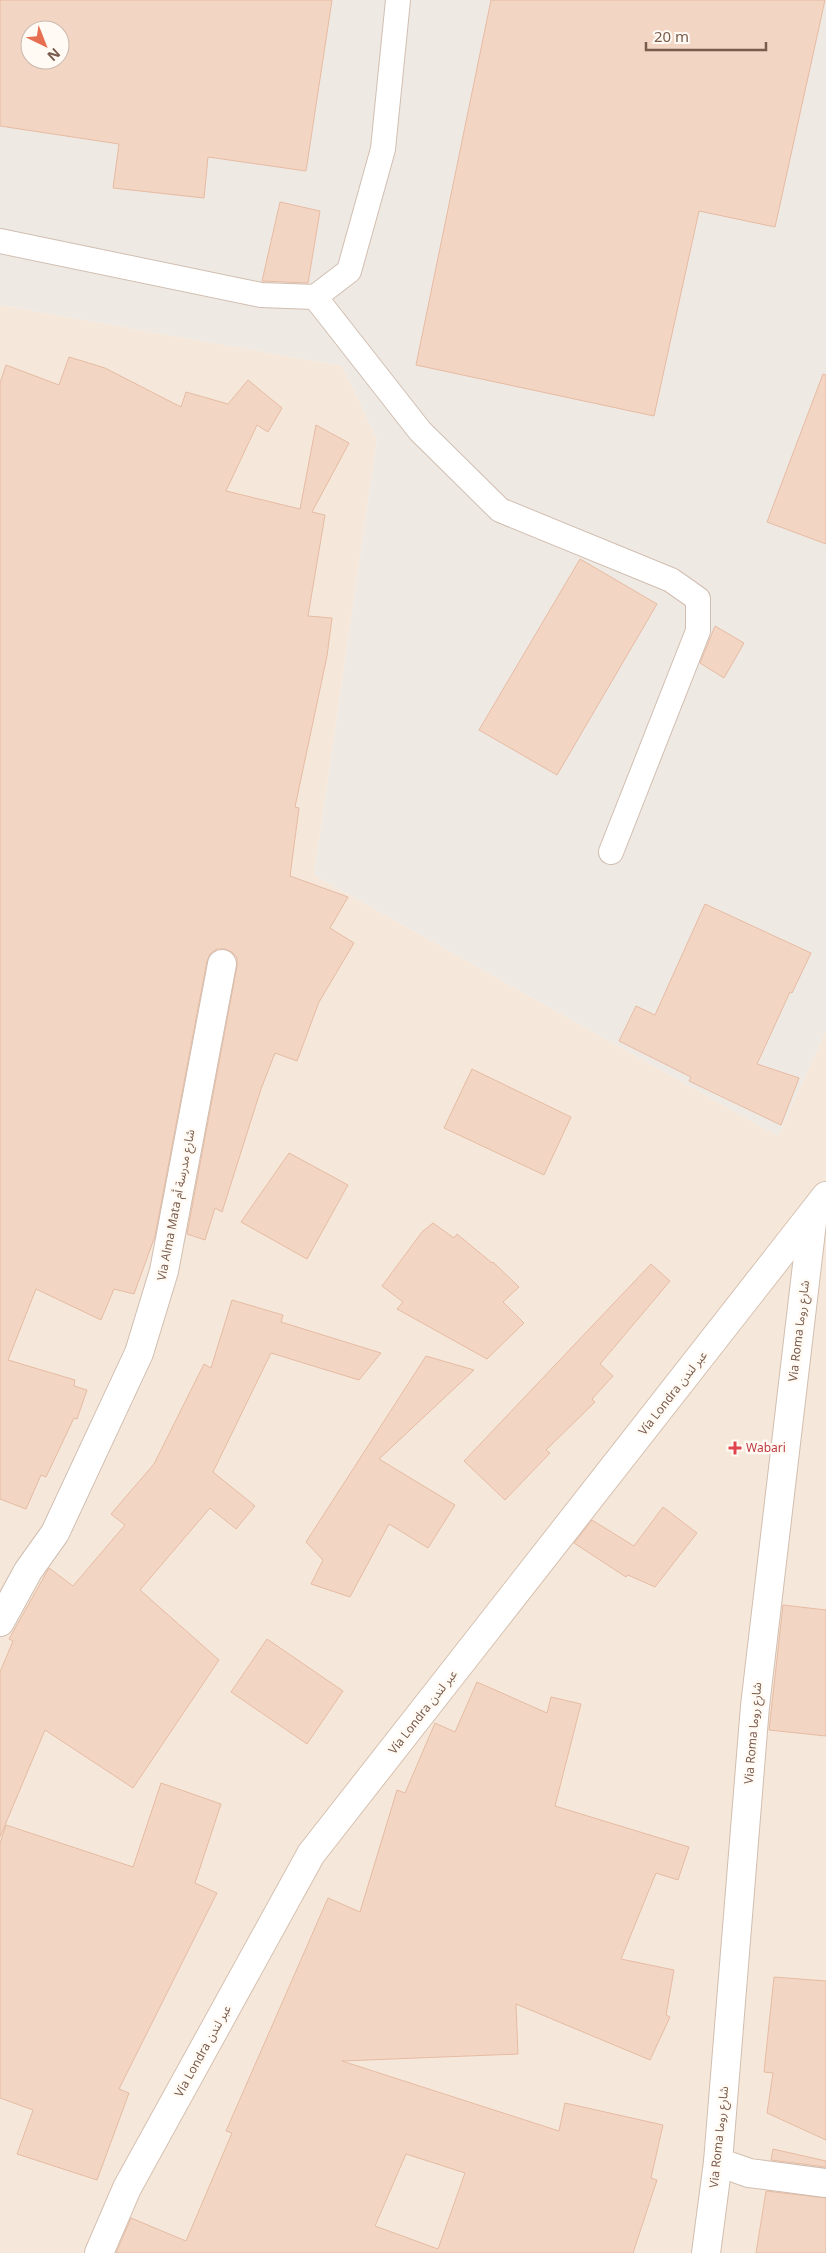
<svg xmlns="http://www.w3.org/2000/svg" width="826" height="2253" font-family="'Noto Sans','Noto Sans Arabic',sans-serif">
<rect width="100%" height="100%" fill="#fdf6ec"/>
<!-- residential -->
<polygon fill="#f5e8da" points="0,305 342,366 377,439 314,875 778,1136 826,1031 826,2253 0,2253"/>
<!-- industrial -->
<path fill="#efe9e4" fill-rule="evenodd" d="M0,0h826v1031l-48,105 -464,-261 63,-436 -35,-73 -342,-61zM30,30h30v30h-30z"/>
<!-- building -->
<g fill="#f3d5c3" stroke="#e6bba3" fill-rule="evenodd">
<path d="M0,0h332l-26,171 -98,-14 -4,41 -91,-10 6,-44 -119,-18zM30,30h30v30h-30z"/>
<polygon points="491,0 825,0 775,227 699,211 654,416 416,365"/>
<polygon points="280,202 320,211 308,283 262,281"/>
<polygon points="69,357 105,368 181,407 186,392 228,404 248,380 282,408 268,432 257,425 226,491 300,509 316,425 349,443 312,512 325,515 308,616 332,618 327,656 295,807 299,808 290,876 348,897 330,928 354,943 319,1002 297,1061 275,1053 261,1089 222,1212 215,1208 205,1240 187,1234 237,966 237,958 232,952 225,949 217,949 210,954 207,961 155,1236 134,1294 114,1289 101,1320 36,1289 8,1360 75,1380 74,1386 87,1390 77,1419 74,1418 46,1477 41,1475 26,1509 0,1499 0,383 6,365 59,385"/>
<polygon points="823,374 826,375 826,544 767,522"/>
<polygon points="580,559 657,604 557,775 479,730"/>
<polygon points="715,626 744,643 724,678 700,663"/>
<polygon points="705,904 811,953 792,993 790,992 757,1064 799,1078 781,1125 689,1081 691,1077 619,1041 636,1006 655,1015"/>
<polygon points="472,1069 571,1117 544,1175 444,1128"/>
<polygon points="289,1153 348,1185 307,1259 241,1222"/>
<polygon points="433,1223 454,1238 457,1234 492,1263 493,1262 519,1287 503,1302 524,1323 487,1359 397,1309 403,1302 382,1286 422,1232"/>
<polygon points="651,1264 670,1281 600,1364 613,1376 592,1399 595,1402 546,1450 550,1453 505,1500 464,1461"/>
<polygon points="232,1300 283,1315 281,1322 381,1353 359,1380 271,1353 213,1472 255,1506 236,1529 210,1508 140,1590 219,1660 133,1788 45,1730 0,1837 0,1672 13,1641 9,1639 49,1568 73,1586 125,1525 111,1514 154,1464 204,1364 211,1368"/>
<polygon points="426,1356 474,1370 379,1459 455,1505 428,1548 389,1524 350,1597 311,1584 323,1560 306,1542"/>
<polygon points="663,1507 697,1533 655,1587 628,1575 626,1577 574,1543 592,1520 634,1546"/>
<polygon points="783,1605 826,1610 826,1736 769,1730"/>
<polygon points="267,1639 343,1691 307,1744 231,1692"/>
<path d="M477,1682l70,31 4,-16 30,7 -26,102 134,41 -11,33 -22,-7 -35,86 53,11 -8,45 4,2 -20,43 -134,-56 2,50 -176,7 217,70 6,-28 98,22 -12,53 6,2 -24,73h-517l15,-35 55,23 46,-108 -6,-2 102,-233 32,14 37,-122 8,3 30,-70 20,9zM406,2154l59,19 -27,76 -63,-23z"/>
<polygon points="161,1783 221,1804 195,1883 217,1893 119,2089 129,2093 97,2180 17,2154 33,2110 0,2098 0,1843 6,1825 133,1867"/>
<polygon points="774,1977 826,1981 826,2140 767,2113 773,2073 764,2072"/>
<polygon points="773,2149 826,2161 826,2167 771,2160"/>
<polygon points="766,2191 826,2198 826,2253 756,2253"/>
</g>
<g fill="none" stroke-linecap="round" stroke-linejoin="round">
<defs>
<g id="service">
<polyline points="0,241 261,295 315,297 349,271 383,149 398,0"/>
<polyline points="315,297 420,431 500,510 671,580 698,599 698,631 611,852"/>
</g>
<g id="minor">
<polyline points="0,1622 28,1571 55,1533 139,1353 164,1271 222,964"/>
<polyline points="718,2162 749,2173 826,2183"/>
</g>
<polyline id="tertiary" points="706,2253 718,2162 755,1706 813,1214"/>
<polyline id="secondary" points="99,2253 127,2188 311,1854 826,1196"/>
</defs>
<!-- service casing -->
<use href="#service" stroke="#d1beb0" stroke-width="26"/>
<!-- minor casing -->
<use href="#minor" stroke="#d1beb0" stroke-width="30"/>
<!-- tertiary casing -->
<use href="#tertiary" stroke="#d1beb0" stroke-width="30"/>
<!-- secondary casing -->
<use href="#secondary" stroke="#d6c0b0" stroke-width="30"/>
<!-- service -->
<use href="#service" stroke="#fff" stroke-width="24"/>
<!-- minor -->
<use href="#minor" stroke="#fff" stroke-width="28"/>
<!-- tertiary -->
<use href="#tertiary" stroke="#fff" stroke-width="28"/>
<!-- secondary -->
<use href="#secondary" stroke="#fff" stroke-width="28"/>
</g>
<!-- markers -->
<path fill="#e0444e" stroke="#fffaf3" stroke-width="2" d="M732.5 1440.5h5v5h5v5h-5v5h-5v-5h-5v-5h5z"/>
<g text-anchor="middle" stroke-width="5" stroke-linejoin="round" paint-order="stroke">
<!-- street labels -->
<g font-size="12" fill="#7a5c4d" stroke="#fffaf3">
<text transform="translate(176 1205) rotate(-79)" y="4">Via Alma Mata شارع مدرسة أم</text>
<text transform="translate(799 1331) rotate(-83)" y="4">Via Roma شارع روما</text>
<text transform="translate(673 1393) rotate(-52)" y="4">Vía Londra عبر لندن</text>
<text transform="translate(423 1712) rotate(-52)" y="4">Vía Londra عبر لندن</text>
<text transform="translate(753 1733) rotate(-85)" y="4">Via Roma شارع روما</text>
<text transform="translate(203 2051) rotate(-61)" y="4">Vía Londra عبر لندن</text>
<text transform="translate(719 2137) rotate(-84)" y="4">Via Roma شارع روما</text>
</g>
<!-- health labels -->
<g font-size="12" fill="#be3a42" stroke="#fffaf3" text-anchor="start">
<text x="746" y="1452">Wabari</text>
</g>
</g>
<!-- north arrow -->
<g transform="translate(45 45) rotate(137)"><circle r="24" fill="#fffaf3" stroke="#cabbb1"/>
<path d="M0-4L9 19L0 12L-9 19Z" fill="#e76f51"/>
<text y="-8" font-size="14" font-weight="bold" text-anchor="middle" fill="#7a5c4d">N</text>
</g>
<!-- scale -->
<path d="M646 42v8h120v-8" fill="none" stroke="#7a5c4d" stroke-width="2.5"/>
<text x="654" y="42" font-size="15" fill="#7a5c4d" stroke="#fffaf3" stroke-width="4" paint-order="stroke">20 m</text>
</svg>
